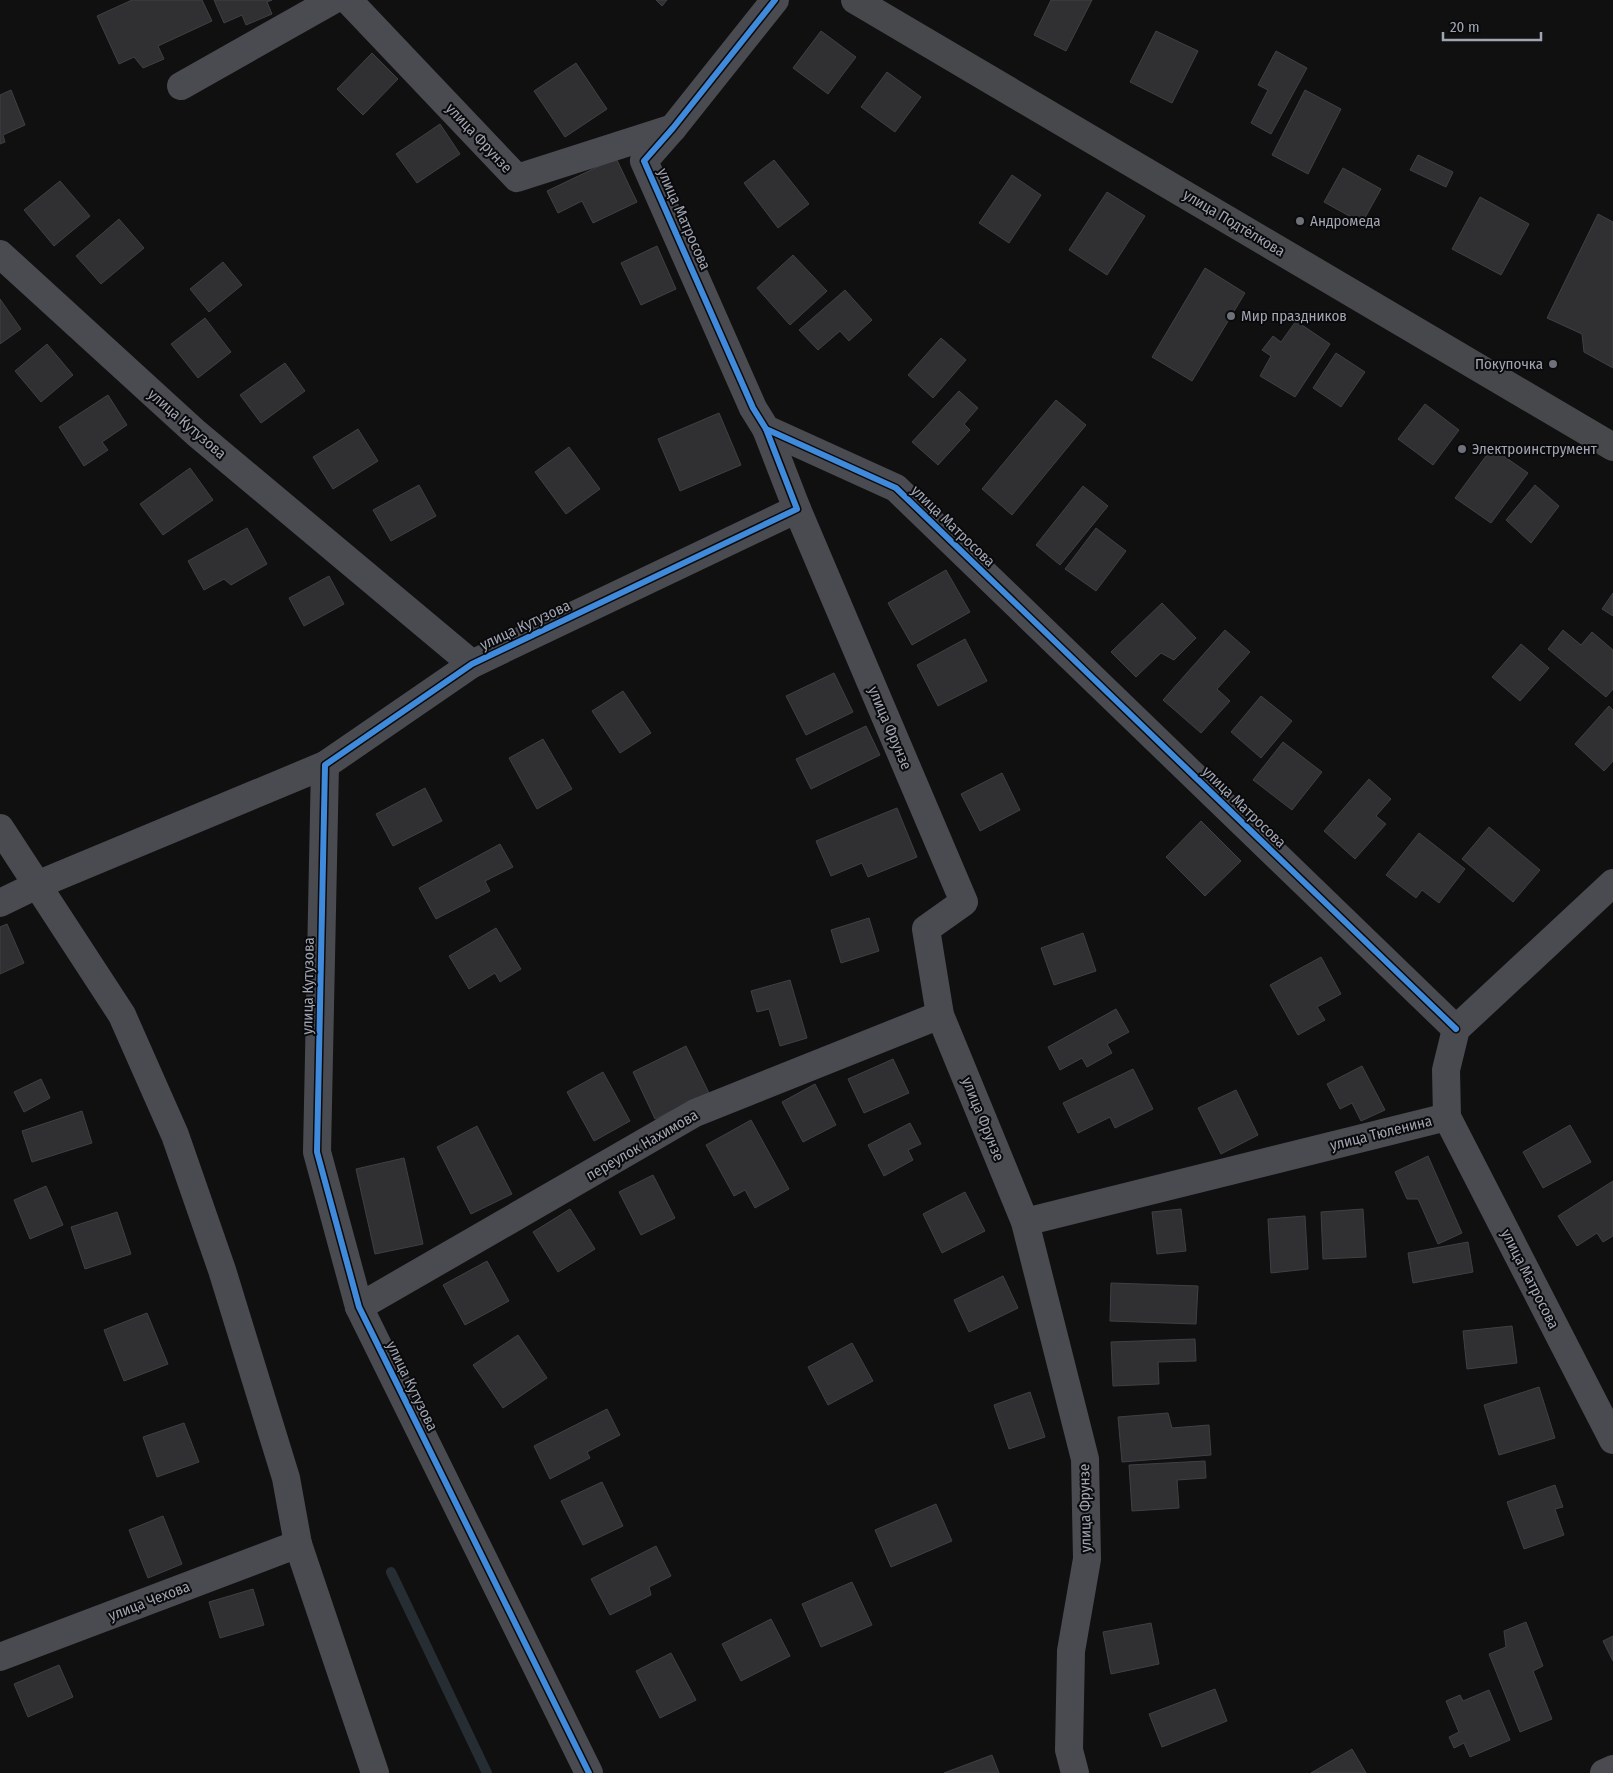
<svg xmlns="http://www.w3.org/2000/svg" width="1613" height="1773" font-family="'Fira Sans Condensed',sans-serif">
<rect width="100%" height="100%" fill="#101010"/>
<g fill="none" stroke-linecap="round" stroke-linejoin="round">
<!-- stream -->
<polyline stroke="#262d33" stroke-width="10" points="391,1572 487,1773"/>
</g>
<!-- building -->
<g fill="#303033" stroke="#3e4044">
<polygon points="132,0 202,0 212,21 158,46 164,59 143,68 134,57 119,64 97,16"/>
<polygon points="214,0 272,0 267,2 272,14 246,25 242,15 224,23"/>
<polygon points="656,0 667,0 662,6"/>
<polygon points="1051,0 1092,0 1066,51 1034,35"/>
<polygon points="821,31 856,57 828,94 793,68"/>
<polygon points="1156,31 1198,51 1172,103 1130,82"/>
<polygon points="1276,51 1307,68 1271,134 1251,123 1268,90 1258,85"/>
<polygon points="372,53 398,79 363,115 337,89"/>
<polygon points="576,63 607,109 565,137 534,91"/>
<polygon points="887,72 921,97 895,132 861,107"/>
<polygon points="11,90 25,125 3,135 5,142 0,144 0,95"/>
<polygon points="1305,90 1341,109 1308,174 1272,155"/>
<polygon points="440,124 460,154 417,183 396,154"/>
<polygon points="1418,155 1453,172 1446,187 1410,170"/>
<polygon points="616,158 637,202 593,223 582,201 558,213 547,191"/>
<polygon points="774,160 809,204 778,228 744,183"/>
<polygon points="1343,168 1381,189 1362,223 1324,202"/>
<polygon points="1012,175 1041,195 1009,243 979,223"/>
<polygon points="60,181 90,216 54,246 24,210"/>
<polygon points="1107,192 1145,216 1107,275 1069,250"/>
<polygon points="1480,197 1529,224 1501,275 1452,249"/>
<polygon points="1598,214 1613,222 1613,368 1584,352 1582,334 1547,318"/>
<polygon points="119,219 144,248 101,284 76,256"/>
<polygon points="657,246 676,289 641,305 621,263"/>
<polygon points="793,255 827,291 790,325 757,288"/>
<polygon points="223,262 242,285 209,312 190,289"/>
<polygon points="1205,268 1245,293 1192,381 1152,357"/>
<polygon points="845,290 872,320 849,341 840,331 818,350 799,330"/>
<polygon points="0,299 21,329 0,344"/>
<polygon points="205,318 231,352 198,378 171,344"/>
<polygon points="1296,321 1330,344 1295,397 1260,376 1271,356 1262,350 1273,336 1281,342"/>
<polygon points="941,338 966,360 933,398 908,375"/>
<polygon points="47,344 73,375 41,402 15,371"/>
<polygon points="1336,353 1365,372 1341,407 1313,388"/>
<polygon points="285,363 305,391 261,423 240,395"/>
<polygon points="959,391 978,408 964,424 970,430 938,465 912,442"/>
<polygon points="108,395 127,425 102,442 108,450 84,466 59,427"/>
<polygon points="1056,400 1086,425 1012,515 982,489"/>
<polygon points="1425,404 1459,430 1433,465 1398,439"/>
<polygon points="719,413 741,465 680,491 658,439"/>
<polygon points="358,429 378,461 333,489 313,457"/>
<polygon points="569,447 600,489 566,514 535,472"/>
<polygon points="1492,448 1528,473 1491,523 1455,498"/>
<polygon points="190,468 213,500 163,535 140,504"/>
<polygon points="419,485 436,516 391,541 373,510"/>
<polygon points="1535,485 1559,506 1531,543 1506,520"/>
<polygon points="1083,486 1108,506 1060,565 1036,545"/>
<polygon points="247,528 267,564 231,585 224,579 204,590 188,561"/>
<polygon points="1096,528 1126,551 1096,591 1065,569"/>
<polygon points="946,570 970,612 912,645 888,603"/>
<polygon points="329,576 344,604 304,626 289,598"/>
<polygon points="1613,593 1613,616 1602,609"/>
<polygon points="1162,603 1196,638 1174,660 1161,653 1136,677 1111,652"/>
<polygon points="1225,630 1250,652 1217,689 1230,701 1201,733 1163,700"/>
<polygon points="1563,630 1581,645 1592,632 1613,650 1613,689 1606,697 1548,649"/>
<polygon points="965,639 987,681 938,706 917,665"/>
<polygon points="1521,644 1549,668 1520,701 1492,677"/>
<polygon points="834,673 853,712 806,735 786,696"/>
<polygon points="623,691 651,733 620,753 592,711"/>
<polygon points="1261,696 1292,721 1261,758 1231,732"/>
<polygon points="1609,706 1613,710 1613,761 1604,771 1575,744"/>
<polygon points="866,726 880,755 811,789 796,759"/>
<polygon points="543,739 572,789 537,809 509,758"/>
<polygon points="1283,742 1322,772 1292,810 1253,780"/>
<polygon points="1002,773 1020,810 980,831 961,794"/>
<polygon points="1369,779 1391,799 1376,816 1386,824 1355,859 1324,831"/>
<polygon points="425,788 442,821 393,846 376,814"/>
<polygon points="897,808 917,857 868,877 862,863 831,876 816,841"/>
<polygon points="1201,821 1241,861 1205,896 1166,857"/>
<polygon points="1489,827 1540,870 1513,902 1462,859"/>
<polygon points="1419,833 1465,869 1439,903 1422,890 1416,898 1386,875"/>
<polygon points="500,844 513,867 485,881 490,891 436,919 419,888"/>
<polygon points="869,918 879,951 841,963 831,930"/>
<polygon points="7,924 24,963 0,974 0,927"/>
<polygon points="496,928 521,969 500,982 495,973 469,989 449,956"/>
<polygon points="1083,933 1096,971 1054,985 1041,948"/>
<polygon points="1321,957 1341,994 1317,1007 1325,1020 1298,1035 1270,985"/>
<polygon points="790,980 807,1038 780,1046 769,1009 757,1012 751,991"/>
<polygon points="1116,1009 1129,1032 1107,1044 1112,1053 1087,1067 1082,1058 1060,1070 1048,1047"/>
<polygon points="686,1046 709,1093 655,1119 633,1072"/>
<polygon points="893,1059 909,1093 864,1113 848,1079"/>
<polygon points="1362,1066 1385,1110 1361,1121 1352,1103 1340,1109 1327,1084"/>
<polygon points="1133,1069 1153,1109 1115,1128 1110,1117 1078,1133 1063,1103"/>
<polygon points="603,1072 630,1121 594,1141 567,1092"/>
<polygon points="41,1079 50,1098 24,1112 14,1092"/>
<polygon points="815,1084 836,1125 803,1142 782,1102"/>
<polygon points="1236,1090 1258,1135 1221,1154 1198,1108"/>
<polygon points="82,1111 92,1143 32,1162 22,1131"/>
<polygon points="751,1120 789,1189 755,1208 745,1190 734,1196 706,1145"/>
<polygon points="910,1123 921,1144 908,1150 913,1160 884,1176 868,1145"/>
<polygon points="1570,1125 1591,1162 1543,1188 1523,1152"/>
<polygon points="477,1126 512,1194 471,1214 437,1147"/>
<polygon points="1428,1156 1462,1233 1438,1244 1418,1199 1407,1199 1395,1172"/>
<polygon points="404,1158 423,1244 375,1254 356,1169"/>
<polygon points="653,1175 675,1218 641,1235 619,1192"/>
<polygon points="1613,1181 1613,1236 1603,1242 1597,1233 1577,1246 1558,1216"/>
<polygon points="46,1186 63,1225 30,1239 14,1200"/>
<polygon points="965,1192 985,1231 942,1253 923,1214"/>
<polygon points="570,1209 595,1249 558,1272 533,1232"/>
<polygon points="1181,1209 1186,1251 1157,1254 1152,1212"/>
<polygon points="1363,1209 1366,1257 1323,1259 1321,1212"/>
<polygon points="117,1212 131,1254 85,1269 71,1227"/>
<polygon points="1305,1216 1308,1269 1271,1273 1268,1219"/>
<polygon points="1468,1242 1473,1272 1413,1283 1408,1253"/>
<polygon points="487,1261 509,1301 465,1325 443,1285"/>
<polygon points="1003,1276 1018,1308 969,1332 954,1300"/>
<polygon points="1111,1283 1198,1286 1196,1324 1110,1321"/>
<polygon points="147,1313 168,1364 124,1381 104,1330"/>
<polygon points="1512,1326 1517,1363 1467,1369 1463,1331"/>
<polygon points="518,1335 547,1378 503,1408 473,1365"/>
<polygon points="1195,1339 1196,1361 1158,1362 1159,1384 1113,1386 1111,1342"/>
<polygon points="852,1343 873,1381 828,1405 808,1367"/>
<polygon points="1539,1387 1555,1438 1499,1455 1484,1405"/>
<polygon points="1030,1392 1045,1437 1009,1449 994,1405"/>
<polygon points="607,1409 620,1435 587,1452 590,1458 550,1479 534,1446"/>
<polygon points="1168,1413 1172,1428 1209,1425 1211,1455 1122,1462 1118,1417"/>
<polygon points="184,1423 199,1462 157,1477 143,1437"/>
<polygon points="1205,1461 1206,1478 1177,1480 1179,1508 1132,1511 1129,1465"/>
<polygon points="602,1482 623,1526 583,1545 561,1501"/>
<polygon points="1555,1485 1563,1507 1555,1509 1564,1535 1524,1549 1507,1502"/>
<polygon points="936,1504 952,1541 891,1567 875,1530"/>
<polygon points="163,1516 182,1564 148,1578 129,1530"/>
<polygon points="656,1546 671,1576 649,1587 651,1595 610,1615 591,1579"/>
<polygon points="852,1582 872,1625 821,1647 802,1604"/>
<polygon points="253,1589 264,1625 220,1638 209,1602"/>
<polygon points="771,1619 790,1656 741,1681 722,1644"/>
<polygon points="1526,1622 1543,1666 1533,1671 1552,1719 1520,1732 1489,1654 1506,1647 1504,1631"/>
<polygon points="1151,1623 1159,1664 1111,1674 1103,1632"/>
<polygon points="1613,1636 1613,1661 1603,1641"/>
<polygon points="671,1653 696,1700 660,1718 636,1671"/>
<polygon points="59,1665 73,1697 28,1717 14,1684"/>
<polygon points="1215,1689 1227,1721 1162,1747 1149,1714"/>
<polygon points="1489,1690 1510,1740 1470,1757 1464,1743 1454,1748 1449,1737 1459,1732 1446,1701 1460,1695 1463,1701"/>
<polygon points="1352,1749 1366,1773 1311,1773"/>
<polygon points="992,1755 999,1773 944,1773"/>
</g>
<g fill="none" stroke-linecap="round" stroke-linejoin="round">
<!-- minor -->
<g stroke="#4a4b50" stroke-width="28">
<polyline points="348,0 517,178 673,128"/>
<polyline points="775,0 673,128 644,161 753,408 766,429 896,488 1456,1029"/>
<polyline points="181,86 333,0"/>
<polyline points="0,254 196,433 472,664"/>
<polyline points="797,509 964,902 926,929 940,1015 1025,1222 1085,1459 1087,1559 1071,1651 1069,1750 1075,1773"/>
<polyline points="325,765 317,1152 359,1307 589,1773"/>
<polyline points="0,828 122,1015 175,1135 222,1270 286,1478 298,1544 375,1773"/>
<polyline points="1613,883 1456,1029 1446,1070 1447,1117 1613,1440"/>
<polyline points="0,903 37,885 325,765 472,664 797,509 766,429"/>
<polyline points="1025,1222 1447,1117"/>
<polyline points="359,1307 695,1113 940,1015"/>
<polyline points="0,1657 298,1544"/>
<polyline points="1604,1773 1613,1769"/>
</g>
<!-- major -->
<polyline stroke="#46484b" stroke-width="28" points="855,0 1613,447"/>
<defs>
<g id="cycleway">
<polyline points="775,0 673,128 644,161 753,408 766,429 896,488 1456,1029"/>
<polyline points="589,1773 359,1307 317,1152 325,765 472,664 797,509 766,429"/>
</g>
</defs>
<!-- cycleway casing -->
<use href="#cycleway" stroke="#0a0a0c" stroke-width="9"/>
<!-- cycleway -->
<use href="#cycleway" stroke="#408adc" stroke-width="6"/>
</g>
<!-- markers -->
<g fill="#6e7179" stroke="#0a0a0c" stroke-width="2">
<circle cx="1300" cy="221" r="5"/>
<circle cx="1231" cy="316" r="5"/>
<circle cx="1553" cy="364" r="5"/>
<circle cx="1462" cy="449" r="5"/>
</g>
<g text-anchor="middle" stroke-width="4" stroke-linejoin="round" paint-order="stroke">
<!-- street labels -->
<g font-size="15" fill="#a0a5b2" stroke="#0a0a0c">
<text transform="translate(479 138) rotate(47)" y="5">улица Фрунзе</text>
<text transform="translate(684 219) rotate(66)" y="5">улица Матросова</text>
<text transform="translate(1234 223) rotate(31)" y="5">улица Подтёлкова</text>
<text transform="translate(187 424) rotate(41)" y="5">улица Кутузова</text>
<text transform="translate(953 526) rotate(44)" y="5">улица Матросова</text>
<text transform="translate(525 625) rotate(-25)" y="5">улица Кутузова</text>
<text transform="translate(890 728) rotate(67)" y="5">улица Фрунзе</text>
<text transform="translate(1244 807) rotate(44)" y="5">улица Матросова</text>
<text transform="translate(308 986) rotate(-89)" y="5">улица Кутузова</text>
<text transform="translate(983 1119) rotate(68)" y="5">улица Фрунзе</text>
<text transform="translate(1381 1133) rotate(-14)" y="5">улица Тюленина</text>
<text transform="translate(642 1145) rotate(-30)" y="5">переулок Нахимова</text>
<text transform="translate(1530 1279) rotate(63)" y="5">улица Матросова</text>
<text transform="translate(412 1386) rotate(64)" y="5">улица Кутузова</text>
<text transform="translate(1085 1508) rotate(-91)" y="5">улица Фрунзе</text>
<text transform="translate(149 1601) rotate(-21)" y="5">улица Чехова</text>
</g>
<!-- poi labels -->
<g font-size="15" fill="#a0a5b2" stroke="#0a0a0c" text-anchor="start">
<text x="1310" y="226">Андромеда</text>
<text x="1241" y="321">Мир праздников</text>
<text x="1543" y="369" text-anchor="end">Покупочка</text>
<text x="1472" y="454">Электроинструмент</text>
</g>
</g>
<!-- scale -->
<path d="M1443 32v8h98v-8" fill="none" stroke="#a0a5b2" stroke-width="2.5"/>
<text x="1450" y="32" font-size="15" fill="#a0a5b2" stroke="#0a0a0c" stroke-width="4" paint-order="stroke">20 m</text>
</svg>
